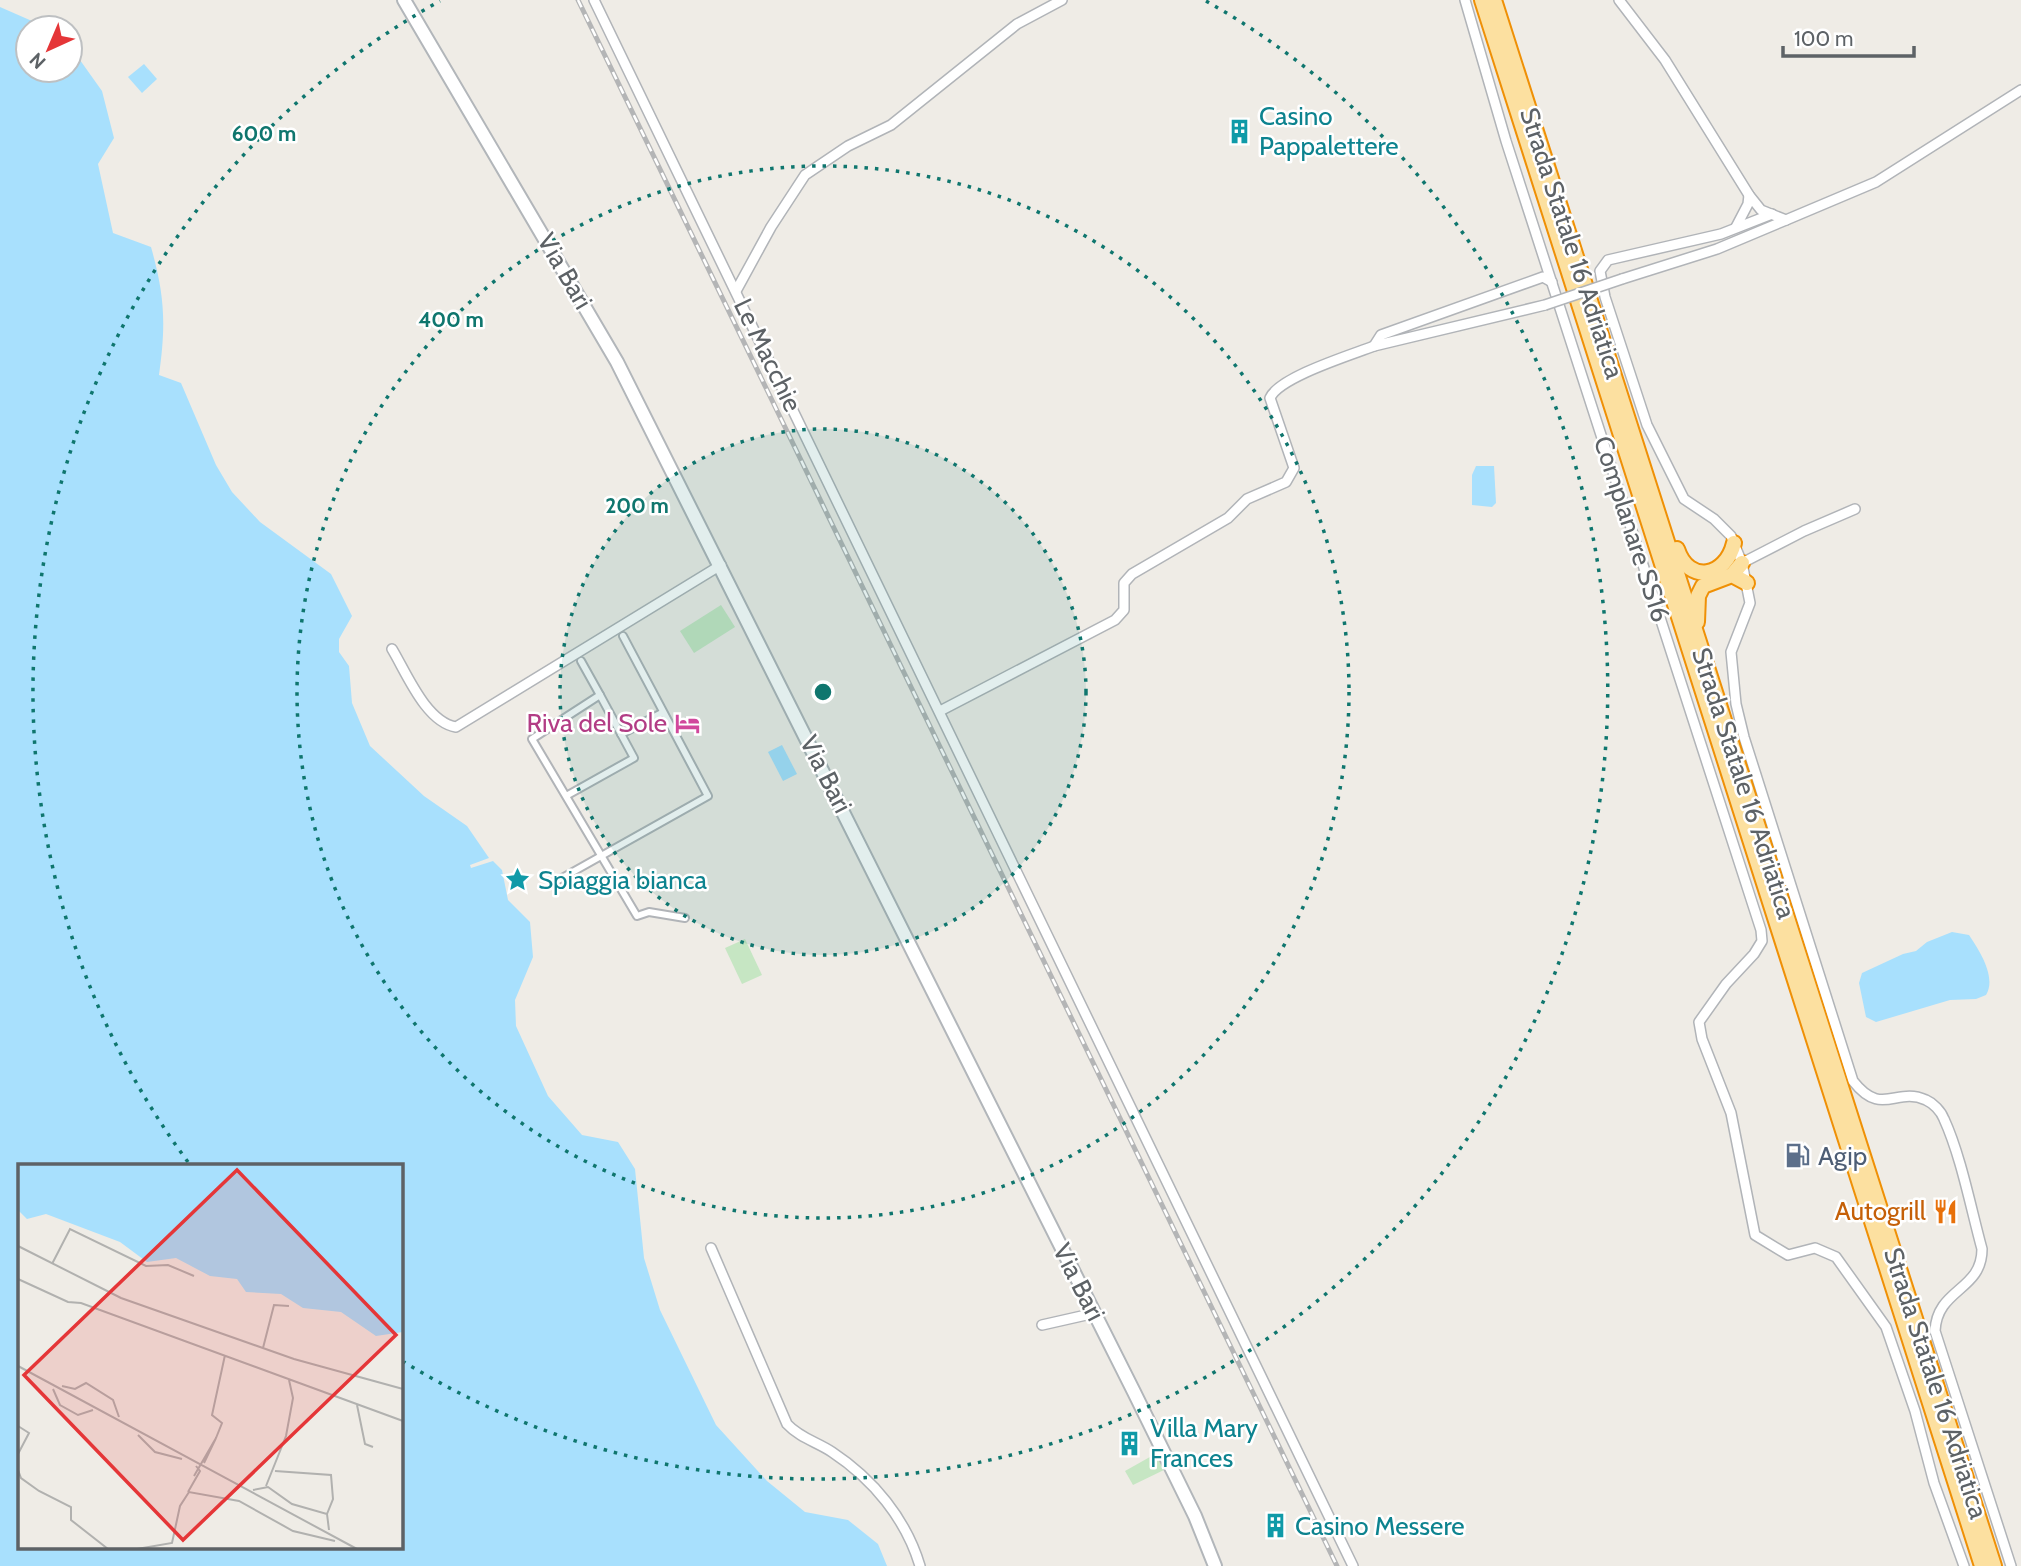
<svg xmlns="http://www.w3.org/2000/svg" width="2021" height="1566" font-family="Cabin,sans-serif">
<rect width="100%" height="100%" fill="#efece6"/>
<!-- green -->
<g fill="#c6e6c3">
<polygon points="721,605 735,627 694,653 680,631"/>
<polygon points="745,939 762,975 742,984 725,948"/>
<polygon points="1157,1453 1166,1469 1133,1485 1125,1471"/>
</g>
<!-- water -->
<g fill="#a8e0fd" fill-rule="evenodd">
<path d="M0,7l48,21h-20v42h42v-24l32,45 12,47 -16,26 15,69 38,14c14,49 15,78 8,128l22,8 35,82 16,27 28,30 71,52 21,42 -13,23v13l10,14 3,37 18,43 54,50 43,30 22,32 -19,7 1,3 22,-7 9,9 6,30 22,22 3,35 -18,43 1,26 32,70 34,39 36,7 17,27 9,89 16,52 56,115 51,56 38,31 43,8 30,24 9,22h-887zM19,1165h382v382h-382z"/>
<polygon points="144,64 157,79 142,93 128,77"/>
<polygon points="1476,466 1494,466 1496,503 1492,507 1472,505 1472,475"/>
<polygon points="782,745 797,774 783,781 768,752"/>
<path d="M1952,932l17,3c10,15 28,42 17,60l-10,4 -26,1 -74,22 -10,-5 -7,-34 3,-10 41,-19 13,-3 11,-9z"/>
</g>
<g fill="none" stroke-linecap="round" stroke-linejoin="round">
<defs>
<g id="pedestrian">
<polyline points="581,661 600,695"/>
<polyline points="621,734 662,713"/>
<polyline points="566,796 634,758 600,695 532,739 637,916 649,912 685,918"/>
<polyline points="553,883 708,796 623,636"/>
</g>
<g id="minor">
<polyline points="594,0 1353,1566"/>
<polyline points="1465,0 1506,141 1761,930 1762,941 1754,954 1726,984 1699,1022 1702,1039 1731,1113 1755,1235 1788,1255 1815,1248 1836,1257 1886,1327 1915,1411 1934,1483 1964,1566"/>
<polyline points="1619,0 1665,60 1749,195 1761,210 1786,220 1876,182 2021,90"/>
<path d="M1772,214l-51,20 -113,26 -8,11 5,26 42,128 37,74 30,20 17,17 11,27 8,40 -19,49 5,52 8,33 109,344c29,37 43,5 73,19 7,3 15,11 18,19 17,37 27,90 38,130 0,42 -45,39 -47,82l76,235"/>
<polyline points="1736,227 1748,204 1749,195"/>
<polyline points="1622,279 1717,249 1786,220"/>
<polyline points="736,291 771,227 805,175 848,146 891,125 1017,24 1062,0"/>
<polyline points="1545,305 1374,346 1381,335 1543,277 1552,282"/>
<polyline points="1742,563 1804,531 1855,509"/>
<path d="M392,649c15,25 34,73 64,78l265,-162"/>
<path d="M940,711l175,-91 9,-10v-27l8,-9 96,-56 19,-19 39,-17 8,-14 -24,-70c9,-21 81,-43 104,-52"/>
<path d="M711,1248l76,176c13,14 30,18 45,28 41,27 74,67 88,114"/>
<polyline points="1042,1325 1095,1313"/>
</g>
<polyline id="secondary" points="404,0 617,362 1134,1392 1195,1516 1215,1566"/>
<g id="trunk">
<polyline points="1482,0 1982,1566"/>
<polyline points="1494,0 1994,1566"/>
<path d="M1677,549c12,36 49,28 57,-6"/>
<polyline points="1732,575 1742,563"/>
<polyline points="1697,622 1698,596 1703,586 1732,575 1747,583"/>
</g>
</defs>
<!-- pedestrian casing -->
<use href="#pedestrian" stroke="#b1b4b8" stroke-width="10"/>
<!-- minor casing -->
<use href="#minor" stroke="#b1b4b8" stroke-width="12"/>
<!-- secondary casing -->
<use href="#secondary" stroke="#b2b6ba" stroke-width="16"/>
<!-- trunk casing -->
<use href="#trunk" stroke="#ef9006" stroke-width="18"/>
<!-- pedestrian -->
<use href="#pedestrian" stroke="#fff" stroke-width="6"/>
<!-- minor -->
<use href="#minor" stroke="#fff" stroke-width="9"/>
<!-- secondary -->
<use href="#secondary" stroke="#fff" stroke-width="12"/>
<!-- trunk -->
<use href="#trunk" stroke="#fce0a0" stroke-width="14"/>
<defs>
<polyline id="rail" points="578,0 1337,1566"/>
</defs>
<!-- rail casing -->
<use href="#rail" stroke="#b4b5b6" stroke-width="5"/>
<!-- rail -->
<use href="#rail" stroke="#fff" stroke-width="2.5" stroke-dasharray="8" stroke-linecap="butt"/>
<defs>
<polyline id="minor-bridge" points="1545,305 1622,279"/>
</defs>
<!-- minor-bridge casing -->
<use href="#minor-bridge" stroke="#b1b4b8" stroke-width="12" stroke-linecap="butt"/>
<!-- minor-bridge -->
<use href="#minor-bridge" stroke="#fff" stroke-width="9"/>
</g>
<!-- distance rings -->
<circle cx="823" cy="692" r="263" fill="#0f766e" fill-opacity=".12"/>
<g fill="none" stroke="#0f766e" stroke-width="3.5" stroke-dasharray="3.5 7">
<circle cx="823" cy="692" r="263"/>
<circle cx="823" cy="692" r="526"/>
<path d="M188 1162A790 790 0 0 1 440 1M1206 1A790 790 0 1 1 404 1362"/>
</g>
<!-- icons -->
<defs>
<symbol id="building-bare" viewBox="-9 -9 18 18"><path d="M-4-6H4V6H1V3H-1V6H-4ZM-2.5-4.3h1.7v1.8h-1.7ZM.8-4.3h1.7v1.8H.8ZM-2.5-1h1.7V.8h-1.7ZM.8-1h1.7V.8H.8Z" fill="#0f9aa8" stroke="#fff" stroke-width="2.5" paint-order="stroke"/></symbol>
<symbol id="hotel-bare" viewBox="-9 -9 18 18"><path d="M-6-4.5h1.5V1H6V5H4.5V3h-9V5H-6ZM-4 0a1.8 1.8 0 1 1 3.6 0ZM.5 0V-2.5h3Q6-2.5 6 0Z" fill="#d1479c" stroke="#fff" stroke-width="2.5" paint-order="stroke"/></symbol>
<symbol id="sight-bare" viewBox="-9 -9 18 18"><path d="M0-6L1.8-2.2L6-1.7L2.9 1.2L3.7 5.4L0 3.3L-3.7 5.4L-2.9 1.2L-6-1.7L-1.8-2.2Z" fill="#0f9aa8" stroke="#fff" stroke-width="2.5" paint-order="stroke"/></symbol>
<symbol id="fuel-bare" viewBox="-9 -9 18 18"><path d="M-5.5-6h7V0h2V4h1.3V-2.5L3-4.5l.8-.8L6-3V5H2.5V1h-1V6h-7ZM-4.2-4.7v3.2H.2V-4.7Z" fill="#5c6f8a" stroke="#fff" stroke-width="2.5" paint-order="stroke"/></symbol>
<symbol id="restaurant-bare" viewBox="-9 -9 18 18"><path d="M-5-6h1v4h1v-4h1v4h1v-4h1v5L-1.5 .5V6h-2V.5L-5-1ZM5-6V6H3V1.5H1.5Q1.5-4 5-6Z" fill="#e8710a" stroke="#fff" stroke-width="2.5" paint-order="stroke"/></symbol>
</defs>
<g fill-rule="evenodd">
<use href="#building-bare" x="1222" y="114" width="35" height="35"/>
<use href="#hotel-bare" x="670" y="706" width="35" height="35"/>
<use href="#sight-bare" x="500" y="862" width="35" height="35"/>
<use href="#fuel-bare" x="1780" y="1138" width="35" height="35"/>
<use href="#restaurant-bare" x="1928" y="1194" width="35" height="35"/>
<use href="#building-bare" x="1112" y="1426" width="35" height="35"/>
<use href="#building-bare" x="1258" y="1508" width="35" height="35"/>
</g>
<g text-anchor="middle" stroke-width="5" stroke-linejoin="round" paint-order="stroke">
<!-- culture labels -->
<g font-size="26" fill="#0d838f" stroke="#fff" text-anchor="start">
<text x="1259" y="125">Casino<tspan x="1259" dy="30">Pappalettere</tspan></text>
<text x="538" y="889">Spiaggia bianca</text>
<text x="1150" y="1437">Villa Mary<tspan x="1150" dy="30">Frances</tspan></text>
<text x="1295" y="1535">Casino Messere</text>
</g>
<!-- street labels -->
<g font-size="26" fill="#5d6266" stroke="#fff">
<text transform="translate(1572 243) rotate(72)" y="9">Strada Statale 16 Adriatica</text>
<text transform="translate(565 271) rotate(60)" y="9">Via Bari</text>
<text transform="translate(768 355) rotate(64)" y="9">Le Macchie</text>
<text transform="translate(1632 529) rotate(72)" y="9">Complanare SS16</text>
<text transform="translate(826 774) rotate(63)" y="9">Via Bari</text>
<text transform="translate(1744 783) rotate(72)" y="9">Strada Statale 16 Adriatica</text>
<text transform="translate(1079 1282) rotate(63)" y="9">Via Bari</text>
<text transform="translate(1936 1383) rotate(72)" y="9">Strada Statale 16 Adriatica</text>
</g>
<!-- hotel labels -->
<g font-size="26" fill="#b23c85" stroke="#fff" text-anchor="end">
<text x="667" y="732">Riva del Sole</text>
</g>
<!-- service labels -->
<g font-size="26" fill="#4e5e75" stroke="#fff" text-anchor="start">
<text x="1818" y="1165">Agip</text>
</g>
<!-- food labels -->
<g font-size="26" fill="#c56008" stroke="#fff" text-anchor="end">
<text x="1926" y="1220">Autogrill</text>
</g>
</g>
<!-- overview -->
<g transform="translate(18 1164)">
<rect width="385" height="385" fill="#efece6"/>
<path d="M0,0h385v168l-27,4 -35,-24 -38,-4 -22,-14 -35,-2 -9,-13 -27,-3 -34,-18 -29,4 -27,-20 -74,-28 -19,5 -9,-9z" fill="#a8e0fd"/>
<path fill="none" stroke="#b1b1af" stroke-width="2" d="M0,82l103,52 173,61 109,30M34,100l18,-35 76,37 22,-1 26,11M0,115l50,23 13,1 322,118M245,184l11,-43 15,1M0,202l339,183M44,222l13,3 11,-6 27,17 6,17M35,225l7,16 18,10 15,-5M339,241l8,39 8,3M0,262l11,7 -11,21M120,271l17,17 27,7M198,274l6,-15 -10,-8 13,-60M0,306l3,8 18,13 32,16v13l37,29M257,307l56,4 2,24 -6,15M176,312l22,-38 -12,25M248,322l20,-50 7,-38 -4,-18M235,326l15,-3 24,17 35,10 2,16M170,328l12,-21 -4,-5M119,385l35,-6 8,-37 9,-14 50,9 54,30 42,10"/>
<path fill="#e53638" fill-opacity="0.15" stroke="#e53638" stroke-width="3.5" d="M219,6l159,165 -213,205 -159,-165z"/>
<rect width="385" height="385" fill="none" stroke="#5d6266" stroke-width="3.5"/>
</g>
<circle cx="823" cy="692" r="10" fill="#0f766e" stroke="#fff" stroke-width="3.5"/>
<g font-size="21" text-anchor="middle" font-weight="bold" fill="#0f766e" stroke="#fff" stroke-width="5" stroke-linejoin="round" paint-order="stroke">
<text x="264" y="141">600 m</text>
<text x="451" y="327">400 m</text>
<text x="637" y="513">200 m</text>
</g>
<!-- north arrow -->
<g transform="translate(49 49) rotate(224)"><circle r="33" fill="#ffffff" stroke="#bec0c2" stroke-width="2"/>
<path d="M0-5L12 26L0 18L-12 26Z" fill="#e53638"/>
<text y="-10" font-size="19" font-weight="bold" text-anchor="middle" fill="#5d6266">N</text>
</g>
<!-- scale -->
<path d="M1783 46v10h131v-10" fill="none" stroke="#5d6266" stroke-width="3.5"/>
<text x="1794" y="46" font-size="21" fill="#5d6266" stroke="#ffffff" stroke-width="5" paint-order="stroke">100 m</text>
</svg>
